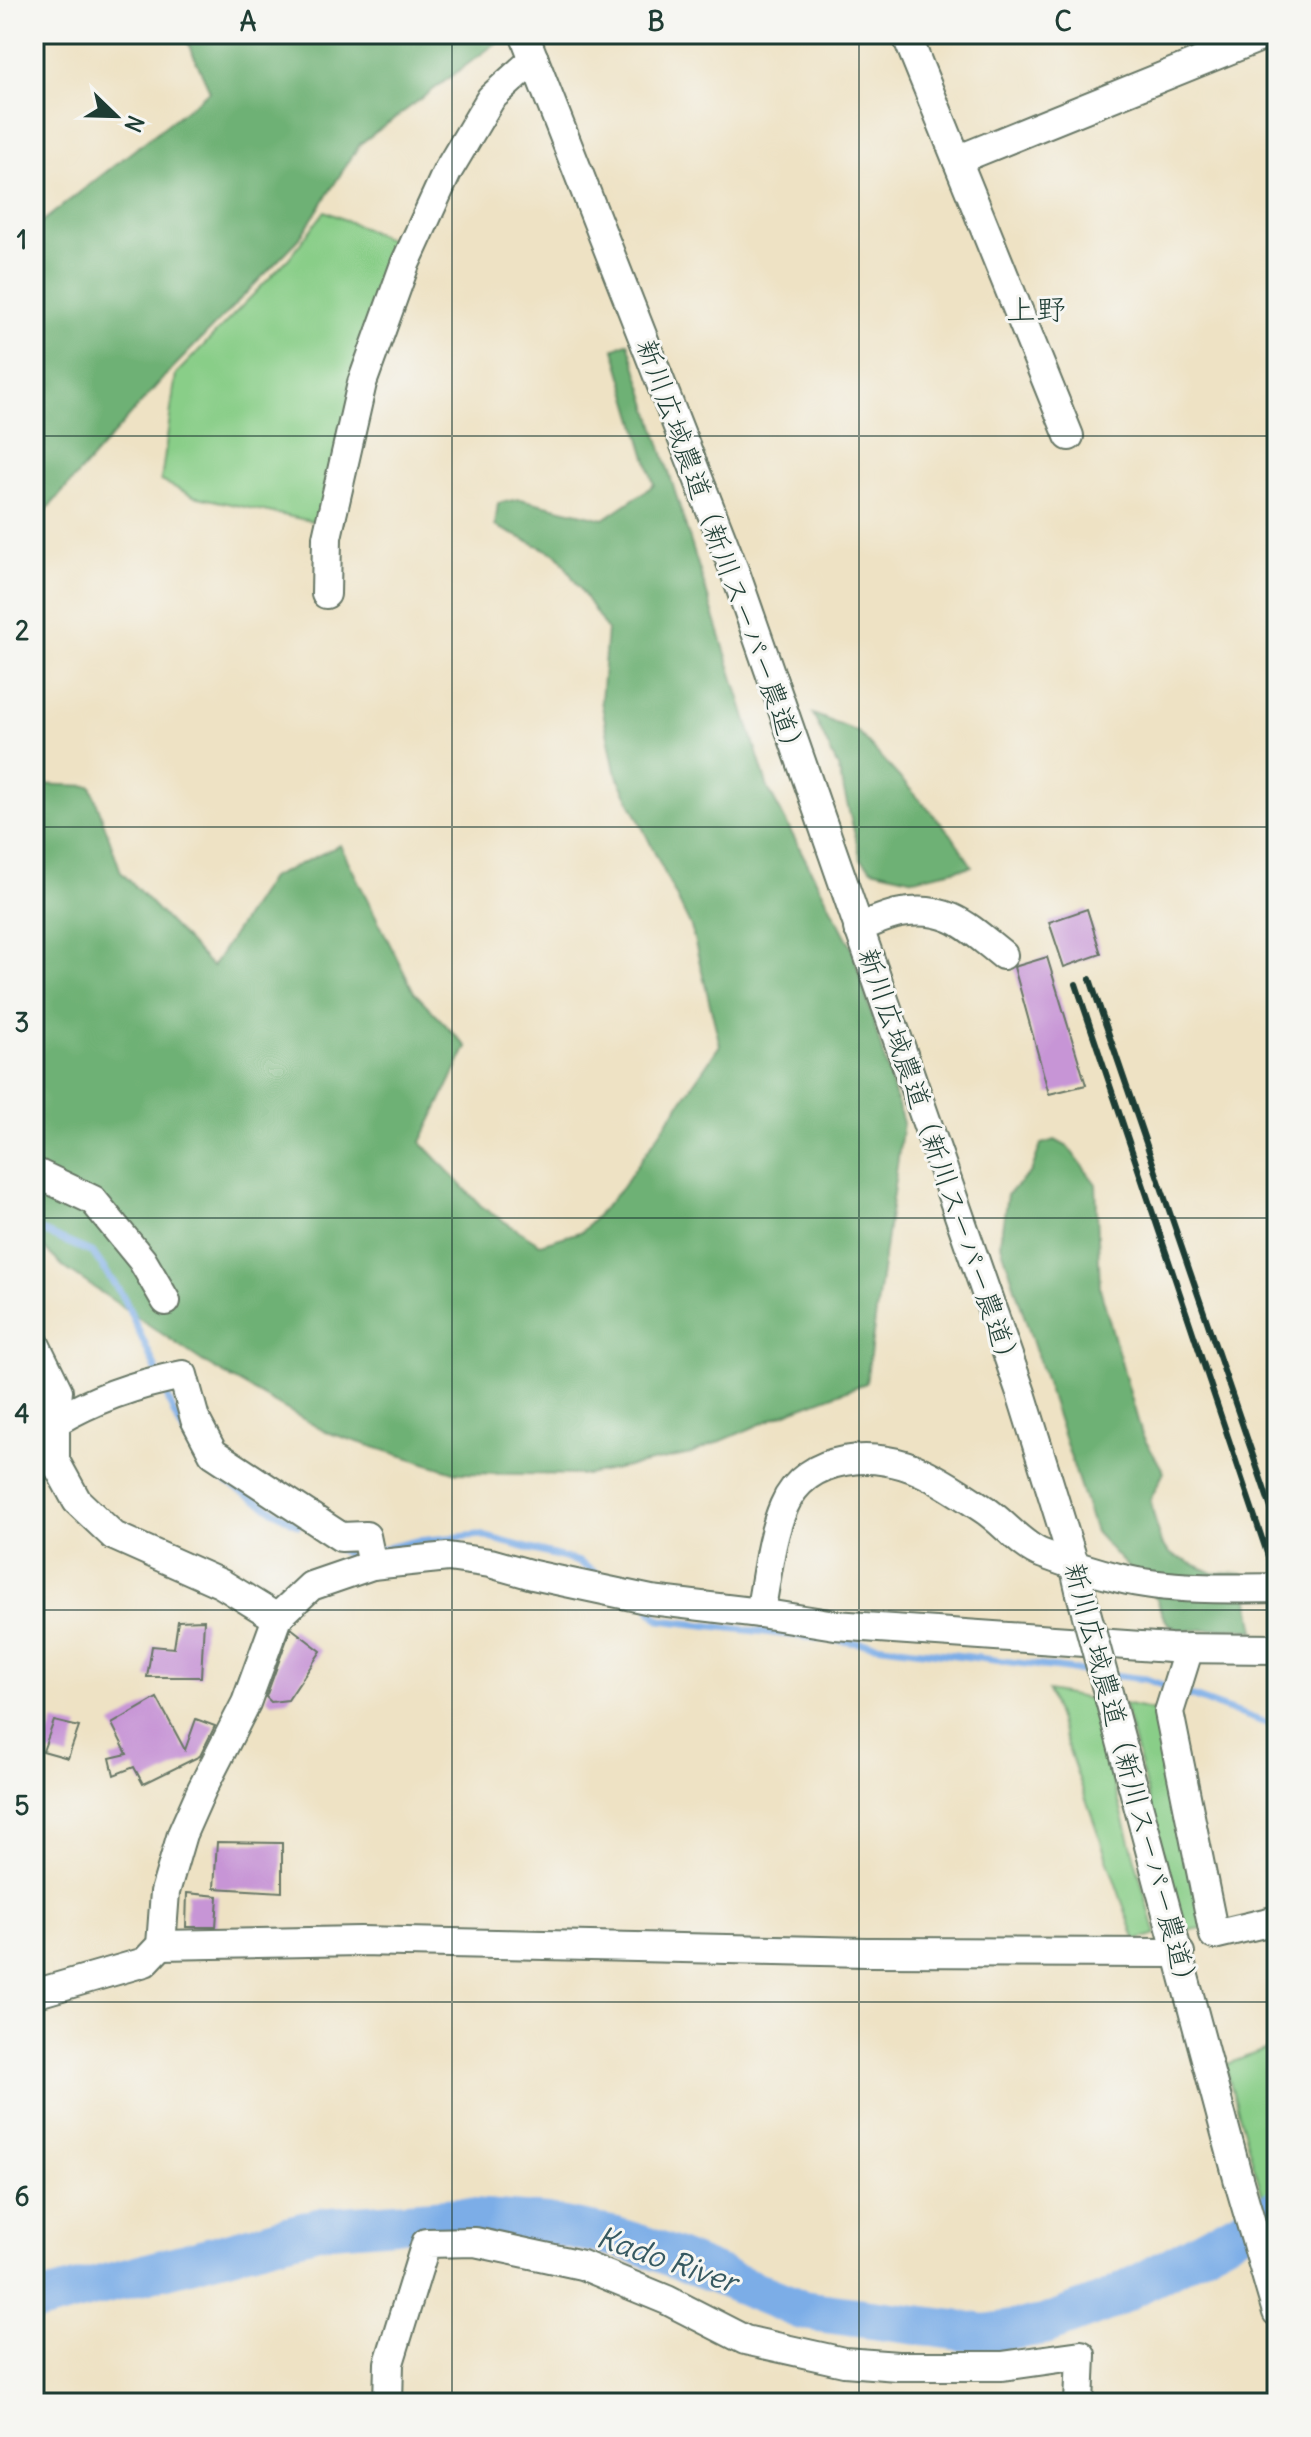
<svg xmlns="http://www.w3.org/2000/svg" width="1311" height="2437" font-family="Delius,'Klee One',sans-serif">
<rect width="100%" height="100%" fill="#f6f6f2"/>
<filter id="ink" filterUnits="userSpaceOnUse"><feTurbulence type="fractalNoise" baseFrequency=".0125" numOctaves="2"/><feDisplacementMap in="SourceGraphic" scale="16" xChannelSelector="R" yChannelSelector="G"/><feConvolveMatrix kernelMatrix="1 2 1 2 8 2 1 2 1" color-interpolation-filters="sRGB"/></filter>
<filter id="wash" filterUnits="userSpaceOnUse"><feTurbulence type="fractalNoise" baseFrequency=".006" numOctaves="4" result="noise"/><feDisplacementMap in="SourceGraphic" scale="32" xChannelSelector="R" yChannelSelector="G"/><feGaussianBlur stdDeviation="1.8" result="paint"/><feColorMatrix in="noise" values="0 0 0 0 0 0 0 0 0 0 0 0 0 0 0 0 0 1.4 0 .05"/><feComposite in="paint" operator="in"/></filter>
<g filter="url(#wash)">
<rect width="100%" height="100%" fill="#eee2c4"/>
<!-- green -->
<g fill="#89ce88" stroke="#54865e" stroke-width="2">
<polygon points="325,211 399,244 320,523 193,496 161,481 176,374 289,258"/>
<polygon points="1048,1691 1090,1699 1156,1934 1136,1941"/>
<polygon points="1124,1704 1160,1712 1203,1928 1184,1931"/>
<polygon points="1277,2045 1277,2187 1263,2197 1225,2065"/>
</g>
<!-- forest -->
<g fill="#6eb174" stroke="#467754" stroke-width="2">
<polygon points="184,34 507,35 360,144 299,239 165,376 34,524 34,228 210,91"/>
<polygon points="628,342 768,788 852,948 903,1123 866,1383 791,1411 691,1454 587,1475 457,1473 326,1432 208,1365 65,1268 34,1239 34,784 91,786 121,872 212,967 270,878 340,845 414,992 467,1047 421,1142 483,1208 540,1244 583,1231 621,1189 720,1045 691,927 615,771 601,701 607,630 558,555 495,526 498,503 520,499 604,519 654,485 614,349"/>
<polygon points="813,714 858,732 951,834 972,866 914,879 872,869 861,859 838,767"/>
<path d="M1055,1140l13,7 28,37 4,104 42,147 22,37 -14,28 11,44 11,11 41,18 31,1 11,57c-11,-1 -21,-3 -32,-3 -32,1 -58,12 -65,-28l-63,-68 -95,-290 7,-47 24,-23 10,-28z"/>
</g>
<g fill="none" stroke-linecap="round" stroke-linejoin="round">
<!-- stream -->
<g stroke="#7bade7" stroke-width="7">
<polyline points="34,1228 93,1253 124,1298 158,1374"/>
<polyline points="163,1385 174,1414 203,1468 298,1525"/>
<polyline points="337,1548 351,1557 362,1554"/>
<polyline points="374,1551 417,1541 479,1535 579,1562 603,1578"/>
<polyline points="650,1610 660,1620 859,1643 1098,1673"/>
<polyline points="1110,1675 1146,1679 1172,1689"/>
<polyline points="1183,1693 1277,1727"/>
</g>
<!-- river -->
<polyline stroke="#7bade7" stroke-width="40" points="34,2303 318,2228 460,2217 547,2224 616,2237 645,2246 802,2310 986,2334 1044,2325 1108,2301 1277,2209"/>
</g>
<g id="blocks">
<!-- building -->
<g fill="#c795d6">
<polygon points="1087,909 1101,954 1064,967 1049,922"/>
<polygon points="1047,957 1086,1085 1049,1094 1014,967"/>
<polygon points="204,1620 201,1677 147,1677 152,1646 174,1648 178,1621"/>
<polygon points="291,1628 321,1651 288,1700 271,1702 266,1697"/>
<polygon points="157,1698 185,1750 196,1719 215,1726 200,1756 143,1784 134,1767 114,1775 110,1758 127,1754 112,1724"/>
<polygon points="54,1721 79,1727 68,1758 43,1751"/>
<polygon points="217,1842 282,1843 282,1892 214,1888"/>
<polygon points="187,1893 218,1896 216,1927 186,1927"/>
</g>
</g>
</g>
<g filter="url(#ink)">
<use href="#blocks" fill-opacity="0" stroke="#677766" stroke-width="2"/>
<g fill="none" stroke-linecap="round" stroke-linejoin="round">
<defs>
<g id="minor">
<polyline points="524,34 736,575 1021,1393 1074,1564 1080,1590"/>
<polyline points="906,34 1069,436"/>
<polyline points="957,160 1268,34"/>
<polyline points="326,594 327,537 362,383 405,264 447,172 491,98 534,59"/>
<path d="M858,928c14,-5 29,-13 43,-15 47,-8 67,14 102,42"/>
<polyline points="34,1172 93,1200 142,1260 166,1301"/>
<polyline points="34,1342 58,1391 55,1422 55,1461 77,1501 114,1536 222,1584 277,1618"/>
<path d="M55,1422c40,-24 81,-38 128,-47l12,44 18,34 128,84 25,-1 6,29"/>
<path d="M760,1613c7,-35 10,-75 24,-107 22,-53 94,-56 138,-34 22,10 43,25 63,38 18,12 38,37 58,44 24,9 51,18 76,24 48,12 108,11 158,10"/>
<polyline points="1189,1648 1169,1712 1214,1935 1277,1920"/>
<polyline points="1110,1700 1239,2182 1277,2312"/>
<polyline points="161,1945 360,1941 866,1952 1180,1953"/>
<polyline points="34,1994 145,1962 161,1945 165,1892 182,1834 202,1789 246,1703 277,1618 311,1586 372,1565 448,1557 490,1563 533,1575 651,1600 760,1613 835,1625 1170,1648 1277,1649"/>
<polyline points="388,2403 389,2363 426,2243 475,2242 582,2265 667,2300 745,2340 844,2362 898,2366 1002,2366 1081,2355 1079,2403"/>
</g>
</defs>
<!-- minor casing -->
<use href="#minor" stroke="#677766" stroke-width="32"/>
<!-- minor -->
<use href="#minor" stroke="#fff" stroke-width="28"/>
<!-- rail -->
<g stroke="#1f3d34" stroke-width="6">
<polyline points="1090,979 1277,1526"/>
<polyline points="1076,984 1277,1583"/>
</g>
<defs>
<polyline id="minor-bridge" points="1080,1590 1110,1700"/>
</defs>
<!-- minor-bridge casing -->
<use href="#minor-bridge" stroke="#677766" stroke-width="32" stroke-linecap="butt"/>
<!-- minor-bridge -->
<use href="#minor-bridge" stroke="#fff" stroke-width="28"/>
</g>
</g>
<!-- grid -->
<path fill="none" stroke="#1f3d34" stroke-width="2" stroke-opacity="0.55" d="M452,34v2369M859,34v2369M34,436h1243M34,827h1243M34,1218h1243M34,1610h1243M34,2002h1243"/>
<g text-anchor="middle" stroke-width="6" stroke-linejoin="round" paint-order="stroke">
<!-- street labels -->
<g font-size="28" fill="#1f3d34" stroke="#f6f6f2">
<text transform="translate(722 550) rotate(70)" y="10">新川広域農道（新川スーパー農道）</text>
<text transform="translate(940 1160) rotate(71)" y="10">新川広域農道（新川スーパー農道）</text>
<text transform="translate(1132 1779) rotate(75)" y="10">新川広域農道（新川スーパー農道）</text>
</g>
<!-- neighbourhood labels -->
<g font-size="30" fill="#1f3d34" stroke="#f6f6f2">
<text x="1036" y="320">上野</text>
</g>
<!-- water labels -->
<g font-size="30" font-style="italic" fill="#365961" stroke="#f6f6f2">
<text transform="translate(667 2260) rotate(19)" y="10">Kado River</text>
</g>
</g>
<!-- margin -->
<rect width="1311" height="2437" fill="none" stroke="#f6f6f2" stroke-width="88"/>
<!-- north arrow -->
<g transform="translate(116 116) rotate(113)" stroke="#f6f6f2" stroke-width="6" paint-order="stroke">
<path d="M0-6L14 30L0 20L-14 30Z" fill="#1f3d34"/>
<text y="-12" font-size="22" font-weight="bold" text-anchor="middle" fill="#1f3d34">N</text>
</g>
<rect x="44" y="44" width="1223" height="2349" fill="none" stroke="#1f3d34" stroke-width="3"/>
<g font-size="26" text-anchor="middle" font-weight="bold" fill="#1f3d34">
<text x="248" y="31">A</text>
<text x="656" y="31">B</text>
<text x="1063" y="31">C</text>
<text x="22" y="249">1</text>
<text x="22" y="640">2</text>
<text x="22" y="1032">3</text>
<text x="22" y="1423">4</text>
<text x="22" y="1815">5</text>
<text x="22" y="2206">6</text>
</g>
</svg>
